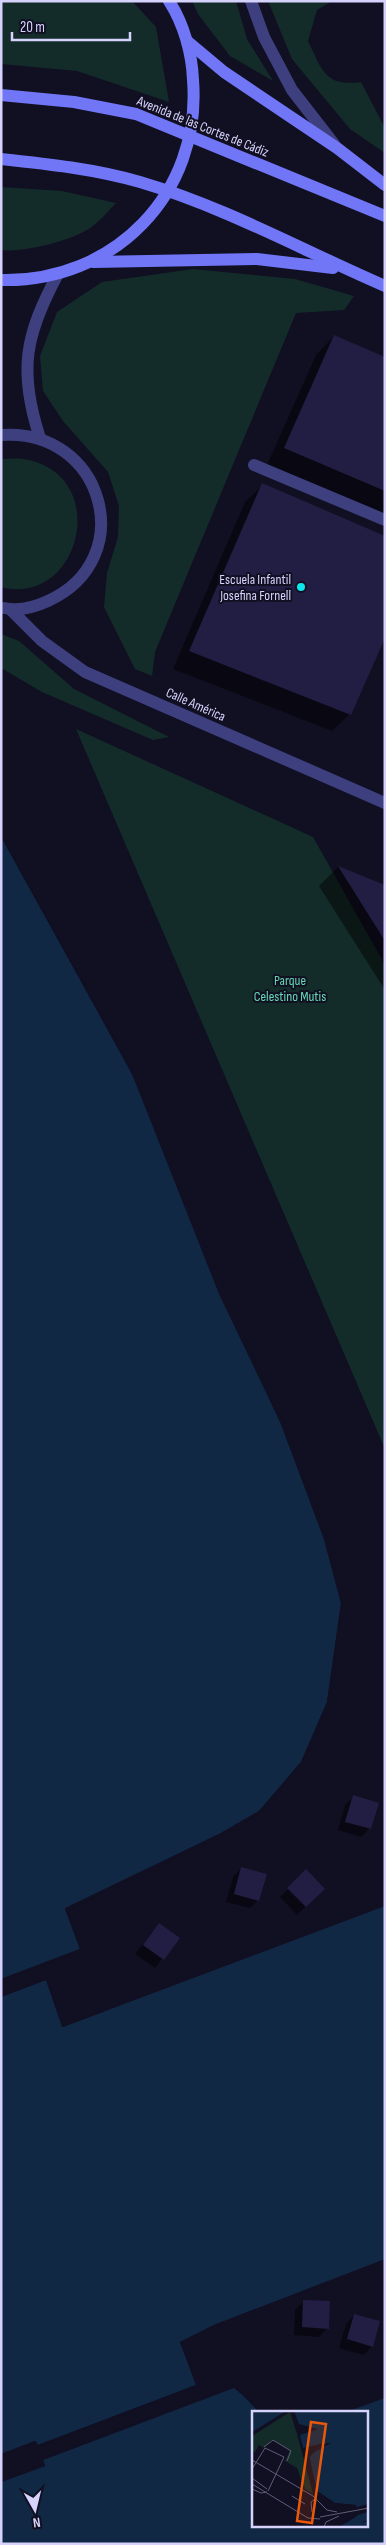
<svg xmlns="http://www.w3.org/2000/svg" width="386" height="2545" font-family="'Sofia Sans Condensed',sans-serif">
<rect width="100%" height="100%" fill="#110f22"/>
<!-- green -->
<g fill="#132c29">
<polygon points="1,1 132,1 156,27 169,102 77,71 1,64"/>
<polygon points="192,1 236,1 247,39 273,81 230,56 198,14"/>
<path d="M268,1h64l-15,9 -9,31c14,29 17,46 53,41l24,46v25l-35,-24 -58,-70z"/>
<path d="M1,187l61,4 54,12c-7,7 -14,16 -22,22 -17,15 -71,28 -93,25z"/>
<polygon points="193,269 295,279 354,296 344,310 296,313 155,652 152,676 135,669 104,607 107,573 118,537 119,506 108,472 63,421 43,391 40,356 57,312 102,282"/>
<path d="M1,459c8,0 16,-1 23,0 89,15 57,149 -23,128z"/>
<polygon points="1,634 19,641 74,689 169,737 153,740 42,692 1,668"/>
<polygon points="76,729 313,837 385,965 385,1449"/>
</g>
<!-- water -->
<g fill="#112845">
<polygon points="1,837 132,1074 241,1335 281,1424 324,1539 341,1603 327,1702 301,1762 259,1811 221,1833 65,1909 80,1949 1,1979"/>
<polygon points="385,1906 385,2259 216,2324 180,2342 196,2385 38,2445 35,2441 1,2454 1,1997 46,1980 63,2027"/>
<polygon points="235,2387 259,2412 254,2412 254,2526 367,2526 367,2412 346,2412 385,2398 385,2544 1,2544 1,2482 45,2466 43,2460"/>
</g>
<!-- pier -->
<g fill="#110f22">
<polygon points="1,834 134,1073 243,1334 284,1423 327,1538 343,1603 330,1703 303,1763 261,1813 222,1836 68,1910 81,1947 81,1951 1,1981 1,1979 80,1949 65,1908 221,1833 259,1811 301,1762 327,1702 341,1603 324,1539 281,1424 219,1294 132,1074"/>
<polygon points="47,1977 64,2024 102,2010 103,2012 62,2027 46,1980 1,1997 1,1994"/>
<polygon points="216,2324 217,2326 183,2343 199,2384 198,2387 38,2447 34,2444 1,2456 1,2454 35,2441 38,2445 196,2385 180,2342"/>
<polygon points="234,2385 262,2412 234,2388 43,2460 45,2466 1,2482 1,2480 42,2464 42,2458"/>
</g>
<!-- shadow -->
<g fill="#0007">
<polygon points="334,336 385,358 385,518 266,467 316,355"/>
<polygon points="263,485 350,714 332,731 173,669 245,502"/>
<polygon points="338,867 385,887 385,990 319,886"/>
<polygon points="354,1796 370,1828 361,1837 338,1830 345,1805"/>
<polygon points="242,1868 258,1900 250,1908 226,1902 233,1877"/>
<polygon points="306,1871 323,1889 297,1915 280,1897"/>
<polygon points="159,1924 178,1938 155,1968 135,1954"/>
<polygon points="304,2301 327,2328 319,2337 294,2335 295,2310"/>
<polygon points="354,2315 372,2346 364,2355 339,2348 346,2324"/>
</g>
<!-- building -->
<g fill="#221d42">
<polygon points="334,335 385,357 385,491 284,448"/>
<polygon points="262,483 385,536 385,638 351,715 189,651"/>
<polygon points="338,866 385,885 385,941"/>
<polygon points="353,1795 379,1803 371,1829 345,1822"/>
<polygon points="241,1867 267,1874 259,1901 234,1894"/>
<polygon points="306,1869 325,1889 306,1907 287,1888"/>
<polygon points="159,1923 180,1938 164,1960 143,1945"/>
<polygon points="303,2300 330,2301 329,2329 302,2327"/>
<polygon points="354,2314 380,2321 373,2347 347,2339"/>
</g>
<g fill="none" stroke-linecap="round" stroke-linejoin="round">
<!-- pedestrian -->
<polyline stroke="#3d3f7f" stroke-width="12" points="254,465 385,520"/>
<!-- minor -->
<g stroke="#3d3f7f" stroke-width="12">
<path d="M1,435c102,-8 140,124 47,166 -13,6 -30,10 -44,7"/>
<path d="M40,438c-22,-67 -15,-103 18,-164"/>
<polyline points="10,609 42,641 85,672 385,803"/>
</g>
<!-- tertiary -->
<polyline stroke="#3d3f7f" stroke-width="12" points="251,1 264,37 292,90 334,144"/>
<!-- secondary -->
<g stroke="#7076f6" stroke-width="12">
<polyline points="187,41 224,72 337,148 385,185"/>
<polyline points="1,95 74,102 136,114 385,216"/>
<path d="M1,159c47,5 94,10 139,23 85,25 164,69 245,104"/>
<polyline points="93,262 257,259 333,268"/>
<path d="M1,280c113,3 201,-87 192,-200 -1,-26 -9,-56 -24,-79"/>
</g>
</g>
<!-- markers -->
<circle fill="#0ee6ed" stroke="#110f22" stroke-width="2" cx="301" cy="587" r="5"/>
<g text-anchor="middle" stroke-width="4" stroke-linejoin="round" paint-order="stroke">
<!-- street labels -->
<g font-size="14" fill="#d5d3fc" stroke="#110f22">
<text transform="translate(203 126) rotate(22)" y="5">Avenida de las Cortes de Cádiz</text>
<text transform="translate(196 704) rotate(24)" y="5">Calle América</text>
</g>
<!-- poi labels -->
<g font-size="14" fill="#d5d3fc" stroke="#110f22" text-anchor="end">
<text x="291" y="584">Escuela Infantil<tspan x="291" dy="16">Josefina Fornell</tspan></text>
</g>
<!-- park labels -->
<g font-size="14" fill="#64d8b3" stroke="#110f22">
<text x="290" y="985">Parque<tspan x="290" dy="16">Celestino Mutis</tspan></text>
</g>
</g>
<!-- overview -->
<g transform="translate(252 2411)">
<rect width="116" height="116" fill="#110f22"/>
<path d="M38,1l7,22 16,60 -8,-5 -8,-21 -12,-7 5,-11 -18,-11 -8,9 -5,-3 -4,7 -3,-1v-15z" fill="#132c29"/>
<path d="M0,0h34l-34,21zM42,0h74v109l-8,3 8,-2v6h-29l18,-11 -1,-11 -21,-2 -18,-12 -9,-32 13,-15 -18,4 -3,-13 18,-6 -19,-5z" fill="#112845"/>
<path d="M79,32l-22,12 8,36 18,12 19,2 3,2 11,-3v8l-10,3 -19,12 16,-11h-3l3,-2 1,-8 -17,-1 -19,-9 -3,-4 -5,-11 -5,-20 1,-6 2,-3 9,-4v-4z" fill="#110f22"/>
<path fill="none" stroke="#5f5d79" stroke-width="1" d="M12,36l9,-7 18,11 -4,10M0,49l61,36 14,14 10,2M0,58l13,-21 19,9 -16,34M0,67l15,11M0,73l56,34 12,1M0,78l9,4 6,-1M40,85l13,8M60,101l-1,-10 4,-3M68,106l49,-9M72,116l2,-5 13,-6"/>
<path fill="#e8590c" fill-opacity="0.15" stroke="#e8590c" stroke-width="2.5" d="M59,11l15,2 -14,99 -15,-2z"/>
<rect width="116" height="116" fill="none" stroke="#d5d3fc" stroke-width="2.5"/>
</g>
<!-- border -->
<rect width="386" height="2545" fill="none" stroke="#d5d3fc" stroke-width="5"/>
<!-- north arrow -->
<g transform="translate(35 2510) rotate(172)" stroke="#110f22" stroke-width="4" paint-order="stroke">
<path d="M0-4L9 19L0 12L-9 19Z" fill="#d5d3fc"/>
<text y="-8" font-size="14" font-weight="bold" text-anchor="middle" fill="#d5d3fc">N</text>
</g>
<!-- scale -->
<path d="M12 32v8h118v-8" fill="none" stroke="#d5d3fc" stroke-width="2.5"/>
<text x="20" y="32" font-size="15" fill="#d5d3fc" stroke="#110f22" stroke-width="4" paint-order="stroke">20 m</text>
</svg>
